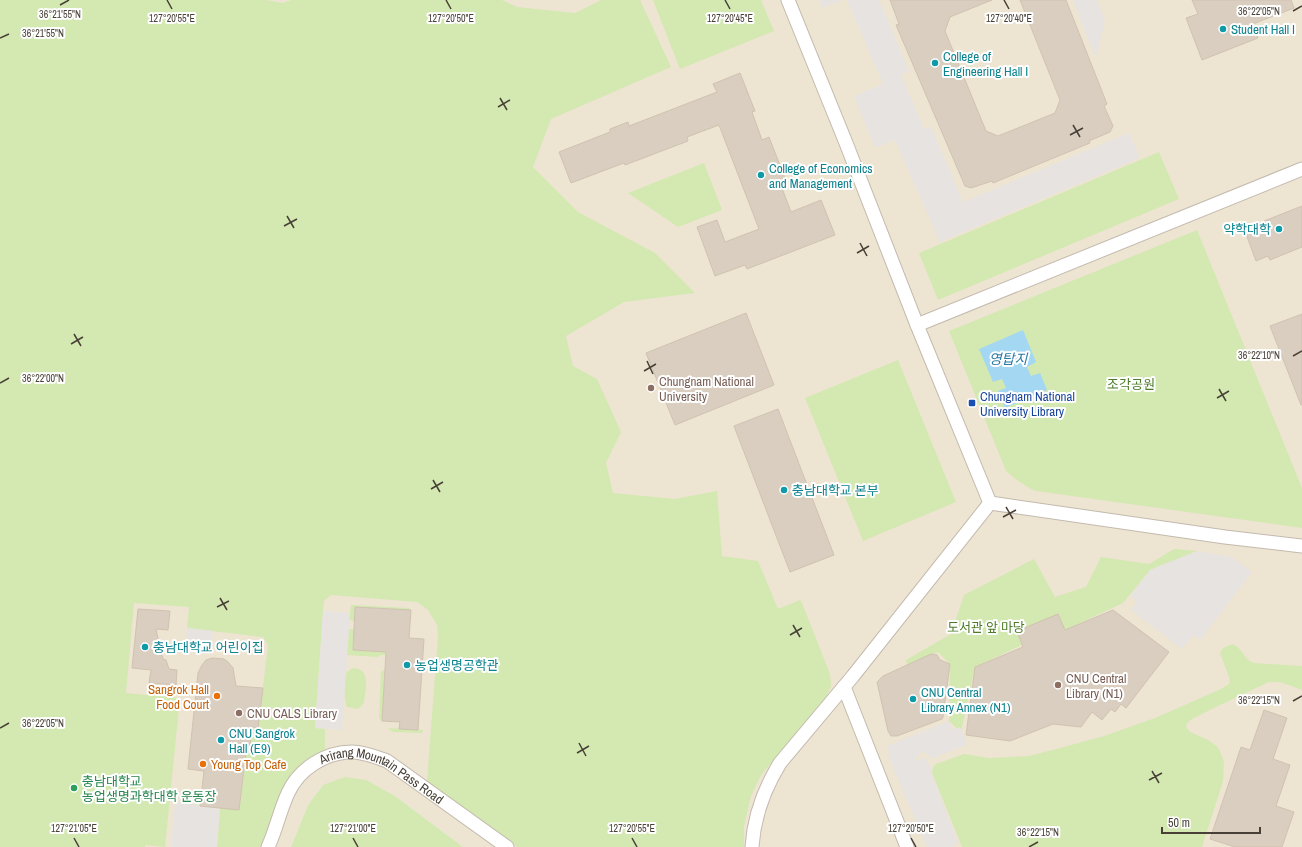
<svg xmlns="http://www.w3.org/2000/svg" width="1302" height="847" font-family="'Archivo Narrow','Noto Sans KR',sans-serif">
<rect width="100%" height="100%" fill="#f4f0e8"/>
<!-- education -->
<polygon fill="#eee4d2" points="0,0 1302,0 1302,847 463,847 395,796 323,785 308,805 291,847 0,847"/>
<!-- green -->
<g fill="#d3e9b1">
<path d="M0,0h266l17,3 8,-3h211l15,7 58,6 26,-13h39l31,67 -120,52 -18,48 45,45 77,41 40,40 -71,9 -58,34 7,30 24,13 24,53 -15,31 7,30 62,6 42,-8 5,65 36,5 20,48 22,-9 2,3 28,71 1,12 -5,11 -65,78 -10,21 -7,30v21h-227l-90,-66 11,-144 -1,-12 -9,-15 -11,-8 -86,-7 -7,6 -1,10 -8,117 10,1v22c-6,3 -12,5 -17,8 -30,21 -33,58 -48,88h-43l3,-39 19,1 7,-57 3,1 3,-26 6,1 10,-83 -5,-8 -76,-9 2,-21 -55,-4 -8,90 54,5 -15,149 -20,-2v2h-145z"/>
<polygon points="653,0 761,0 774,31 680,69"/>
<polygon points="1159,152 1179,199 938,300 919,253"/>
<polygon points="704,163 722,210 678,227 628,193"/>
<path d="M1197,230l105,258v40l-266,-37c-12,-5 -21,-12 -30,-20l-57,-140z"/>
<polygon points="898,360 956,502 863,541 805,398"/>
<polygon points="1174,549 1197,551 1150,570 1123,603 1065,630 1058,614 1017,631 1022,645 975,667 961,732 949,721 950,664 938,652 907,665 906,660 951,634 964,595 1034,559 1055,597 1086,587 1101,557 1149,564"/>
<polygon points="351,605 409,608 411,610 355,607 354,621 349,620"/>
<polygon points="349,629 354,629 353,650 385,652 385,655 381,655 377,657 347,655"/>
<path d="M1232,644c10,3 12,16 22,19l48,3v24l-22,-8h-11l-49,23 -28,14 -5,4 -1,4 4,5 18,8 7,5 4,4 5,13 -1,19 -21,66h-240l-30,-74 1,-6 3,-3 28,-10 25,4 40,-2 31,-8 44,-12 51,-18 66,-29 8,-5 1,-4 -10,-27 3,-5z"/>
<path d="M353,668c19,1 12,22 11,35l-6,6 -11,-2c-3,-6 -3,-26 -1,-33 1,-3 4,-4 7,-6z"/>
<polygon points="385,669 382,721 379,718 381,672"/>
<polygon points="388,728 423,730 422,733 393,732"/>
<polygon points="345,777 366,780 395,796 463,847 291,847 308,805 323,785"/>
</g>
<!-- parking -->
<g fill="#e6e3e0">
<polygon points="819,0 843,0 822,8"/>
<polygon points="847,0 879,0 909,71 901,75 924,129 931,127 963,202 1129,133 1140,158 940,242 895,140 875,148 854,96 883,84"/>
<polygon points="1073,0 1097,0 1105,20 1096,59"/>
<polygon points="1197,551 1232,557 1252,572 1200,640 1193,635 1182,649 1131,610 1137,601 1130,596 1150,570"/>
<polygon points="323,611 350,613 342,730 315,728"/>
<polygon points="187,628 213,631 212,642 186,639"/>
<polygon points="949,721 952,730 960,727 967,744 931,759 928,754 923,752 918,755 916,759 917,761 925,757 931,768 932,775 958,843 952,847 927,847 888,755 890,754 887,746"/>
<polygon points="175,802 220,808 217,847 171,847"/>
</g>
<!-- water -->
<polygon fill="#a4d7f2" points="1023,330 1036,362 1027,367 1031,376 1040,373 1047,390 1005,408 998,391 1006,388 1002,379 993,382 979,349"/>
<!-- building -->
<g fill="#d9cec0" stroke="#d1c2b0">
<polygon points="890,0 992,0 950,17 945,31 986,131 998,136 1055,113 1060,100 1020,0 1066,0 1107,104 1104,106 1113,126 1110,132 1089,141 1090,143 993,183 992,181 971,188 965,186 896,25 899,24"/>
<polygon points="1192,0 1291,0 1294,8 1253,24 1258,38 1202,60 1186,18 1198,14"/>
<polygon points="740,73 755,111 752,112 762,140 769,137 786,181 780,183 791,212 821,200 835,235 747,269 745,265 715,276 697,227 717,220 725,242 759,229 719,125 687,137 688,141 625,165 624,163 571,183 559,152 610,132 610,129 628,122 629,126 717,92 713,84"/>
<polygon points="1302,206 1302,247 1270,260 1268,256 1256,261 1246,234 1266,225 1264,221"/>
<polygon points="746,313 774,385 675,425 646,353"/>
<polygon points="1302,314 1302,405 1301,405 1270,326"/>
<polygon points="778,409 834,555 790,572 734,426"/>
<polygon points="355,607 411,610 409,638 424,639 418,730 399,729 400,722 382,721 386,652 353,650"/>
<polygon points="138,609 170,611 168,630 156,629 161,652 163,659 166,660 169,669 177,670 176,685 149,683 151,670 132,668"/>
<polygon points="1113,610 1169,652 1126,708 1121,704 1115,712 1111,709 1102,720 1092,712 1081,727 1053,724 1010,741 966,735 975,667 1023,647 1017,631 1058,614 1065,630"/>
<polygon points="931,654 937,655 940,660 950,664 943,717 942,719 897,736 891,736 888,731 877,682 883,676"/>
<polygon points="212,658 224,659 228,662 233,668 236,686 263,688 258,728 252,727 249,753 246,752 239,810 200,806 204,771 188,769 198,673 202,665 206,660"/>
<polygon points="1264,710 1287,718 1273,759 1290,765 1276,806 1294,812 1282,847 1235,847 1210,839 1241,747 1250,750"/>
</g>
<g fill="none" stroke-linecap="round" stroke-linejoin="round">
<defs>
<g id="street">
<polyline points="788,0 846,143 917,325 990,503"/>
<polyline points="917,325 1302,169"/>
<polyline points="990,503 1225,537 1302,546"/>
<polyline points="844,687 907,847"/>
<path id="s1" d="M268,847c8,-17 12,-37 20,-54 11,-24 37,-41 64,-41 12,0 24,5 35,9l120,86"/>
<path d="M752,847c2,-31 12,-58 28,-84l73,-87 137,-173"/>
</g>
</defs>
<!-- street casing -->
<use href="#street" stroke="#c3baae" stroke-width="15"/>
<!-- street -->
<use href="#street" stroke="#fff" stroke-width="13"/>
</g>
<!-- ticks -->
<path fill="none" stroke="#484037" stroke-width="1.5" d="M167,0l5,9M446,0l5,9M725,0l5,9M1004,0l5,9M60,5l9,-5M1293,11l9,-5M0,38l9,-4M500,98l7,12M498,107l12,-7M1073,125l7,12M1070,135l13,-7M287,216l7,12M284,226l13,-7M860,243l7,13M857,253l12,-7M74,334l7,12M71,344l12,-7M1293,356l9,-5M647,361l6,13M644,371l12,-7M0,383l9,-5M1219,389l7,12M1217,398l12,-7M433,480l7,12M431,489l12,-7M1006,507l7,12M1003,517l13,-7M220,598l7,12M217,607l12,-6M793,625l7,12M790,635l12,-7M1293,701l9,-5M0,728l9,-5M579,743l7,13M577,753l12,-7M1152,771l7,12M1149,780l13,-7M74,838l5,9M353,838l5,9M632,838l5,9M911,838l5,9M1029,847l9,-5"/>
<!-- markers -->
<g fill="#0f9aa8" stroke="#fff" stroke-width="1.5">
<circle cx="1223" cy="29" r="4"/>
<circle cx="935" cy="63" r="4"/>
<circle cx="761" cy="175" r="4"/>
<circle cx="1279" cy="229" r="4"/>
<circle cx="784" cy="490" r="4"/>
<circle cx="145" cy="647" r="4"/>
<circle cx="407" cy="665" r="4"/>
<circle cx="913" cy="699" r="4"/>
<circle cx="221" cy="740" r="4"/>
</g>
<g fill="#8d6e63" stroke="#fff" stroke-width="1.5">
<circle cx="651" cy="388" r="4"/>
<circle cx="1058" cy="685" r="4"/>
<circle cx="239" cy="713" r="4"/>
</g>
<rect fill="#1a4fb4" stroke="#fff" stroke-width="1.5" x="968" y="399" width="8" height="8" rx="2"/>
<g fill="#e8710a" stroke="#fff" stroke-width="1.5">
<circle cx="217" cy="696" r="4"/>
<circle cx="203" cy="764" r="4"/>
</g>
<circle fill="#2e9e5b" stroke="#fff" stroke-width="1.5" cx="74" cy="788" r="4"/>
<g text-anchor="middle" stroke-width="4" stroke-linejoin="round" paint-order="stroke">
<!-- culture labels -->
<g font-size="13" fill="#0d838f" stroke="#fff" text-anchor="start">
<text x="1231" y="34">Student Hall I</text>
<text x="943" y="61">College of<tspan x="943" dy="15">Engineering Hall I</tspan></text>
<text x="769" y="173">College of Economics<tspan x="769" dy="15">and Management</tspan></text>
<text x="1271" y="234" text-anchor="end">약학대학</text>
<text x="792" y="495">충남대학교 본부</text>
<text x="153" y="652">충남대학교 어린이집</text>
<text x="415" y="670">농업생명공학관</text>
<text x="921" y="697">CNU Central<tspan x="921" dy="15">Library Annex (N1)</tspan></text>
<text x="229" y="738">CNU Sangrok<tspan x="229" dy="15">Hall (E9)</tspan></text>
</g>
<!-- education labels -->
<g font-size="13" fill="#785e54" stroke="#fff" text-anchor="start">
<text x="659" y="386">Chungnam National<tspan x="659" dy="15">University</tspan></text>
<text x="1066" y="683">CNU Central<tspan x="1066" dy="15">Library (N1)</tspan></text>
<text x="247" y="718">CNU CALS Library</text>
</g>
<!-- park labels -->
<g font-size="13" fill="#4d7c28" stroke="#fff">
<text x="1131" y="389">조각공원</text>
<text x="986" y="632">도서관 앞 마당</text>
</g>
<!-- transit labels -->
<g font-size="13" fill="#164399" stroke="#fff" text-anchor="start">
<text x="980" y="401">Chungnam National<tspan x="980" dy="15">University Library</tspan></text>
</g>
<!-- food labels -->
<g font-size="13" fill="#c56008" stroke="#fff" text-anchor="end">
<text x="209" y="694">Sangrok Hall<tspan x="209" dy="15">Food Court</tspan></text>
<text x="211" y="769" text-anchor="start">Young Top Cafe</text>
</g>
<!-- leisure labels -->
<g font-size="13" fill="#27864d" stroke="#fff" text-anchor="start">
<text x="82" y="786">충남대학교<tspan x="82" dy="15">농업생명과학대학 운동장</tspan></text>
</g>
<!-- street labels -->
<g font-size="13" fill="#484037" stroke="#fff">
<text dy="5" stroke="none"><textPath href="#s1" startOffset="173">Arirang Mountain Pass Road</textPath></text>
</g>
<!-- water labels -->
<g font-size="14" font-style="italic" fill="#2a7aa6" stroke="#fff">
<text x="1008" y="364">영탑지</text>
</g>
</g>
<g font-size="10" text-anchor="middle" fill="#484037" stroke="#fff" stroke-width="4" stroke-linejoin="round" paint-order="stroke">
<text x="1259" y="15">36°22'05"N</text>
<text x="60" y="18">36°21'55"N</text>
<text x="172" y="22">127°20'55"E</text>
<text x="451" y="22">127°20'50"E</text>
<text x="730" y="22">127°20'45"E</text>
<text x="1009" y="22">127°20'40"E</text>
<text x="43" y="37">36°21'55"N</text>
<text x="1259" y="359">36°22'10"N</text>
<text x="43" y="382">36°22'00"N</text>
<text x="1259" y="704">36°22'15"N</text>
<text x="43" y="727">36°22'05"N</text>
<text x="74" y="832">127°21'05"E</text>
<text x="353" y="832">127°21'00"E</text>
<text x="632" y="832">127°20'55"E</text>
<text x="911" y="832">127°20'50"E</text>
<text x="1038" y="836">36°22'15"N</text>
</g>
<!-- scale -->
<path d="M1162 827v6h98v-6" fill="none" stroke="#484037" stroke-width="2"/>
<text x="1168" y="827" font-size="12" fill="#484037" stroke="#ffffff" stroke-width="3" paint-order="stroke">50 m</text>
</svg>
